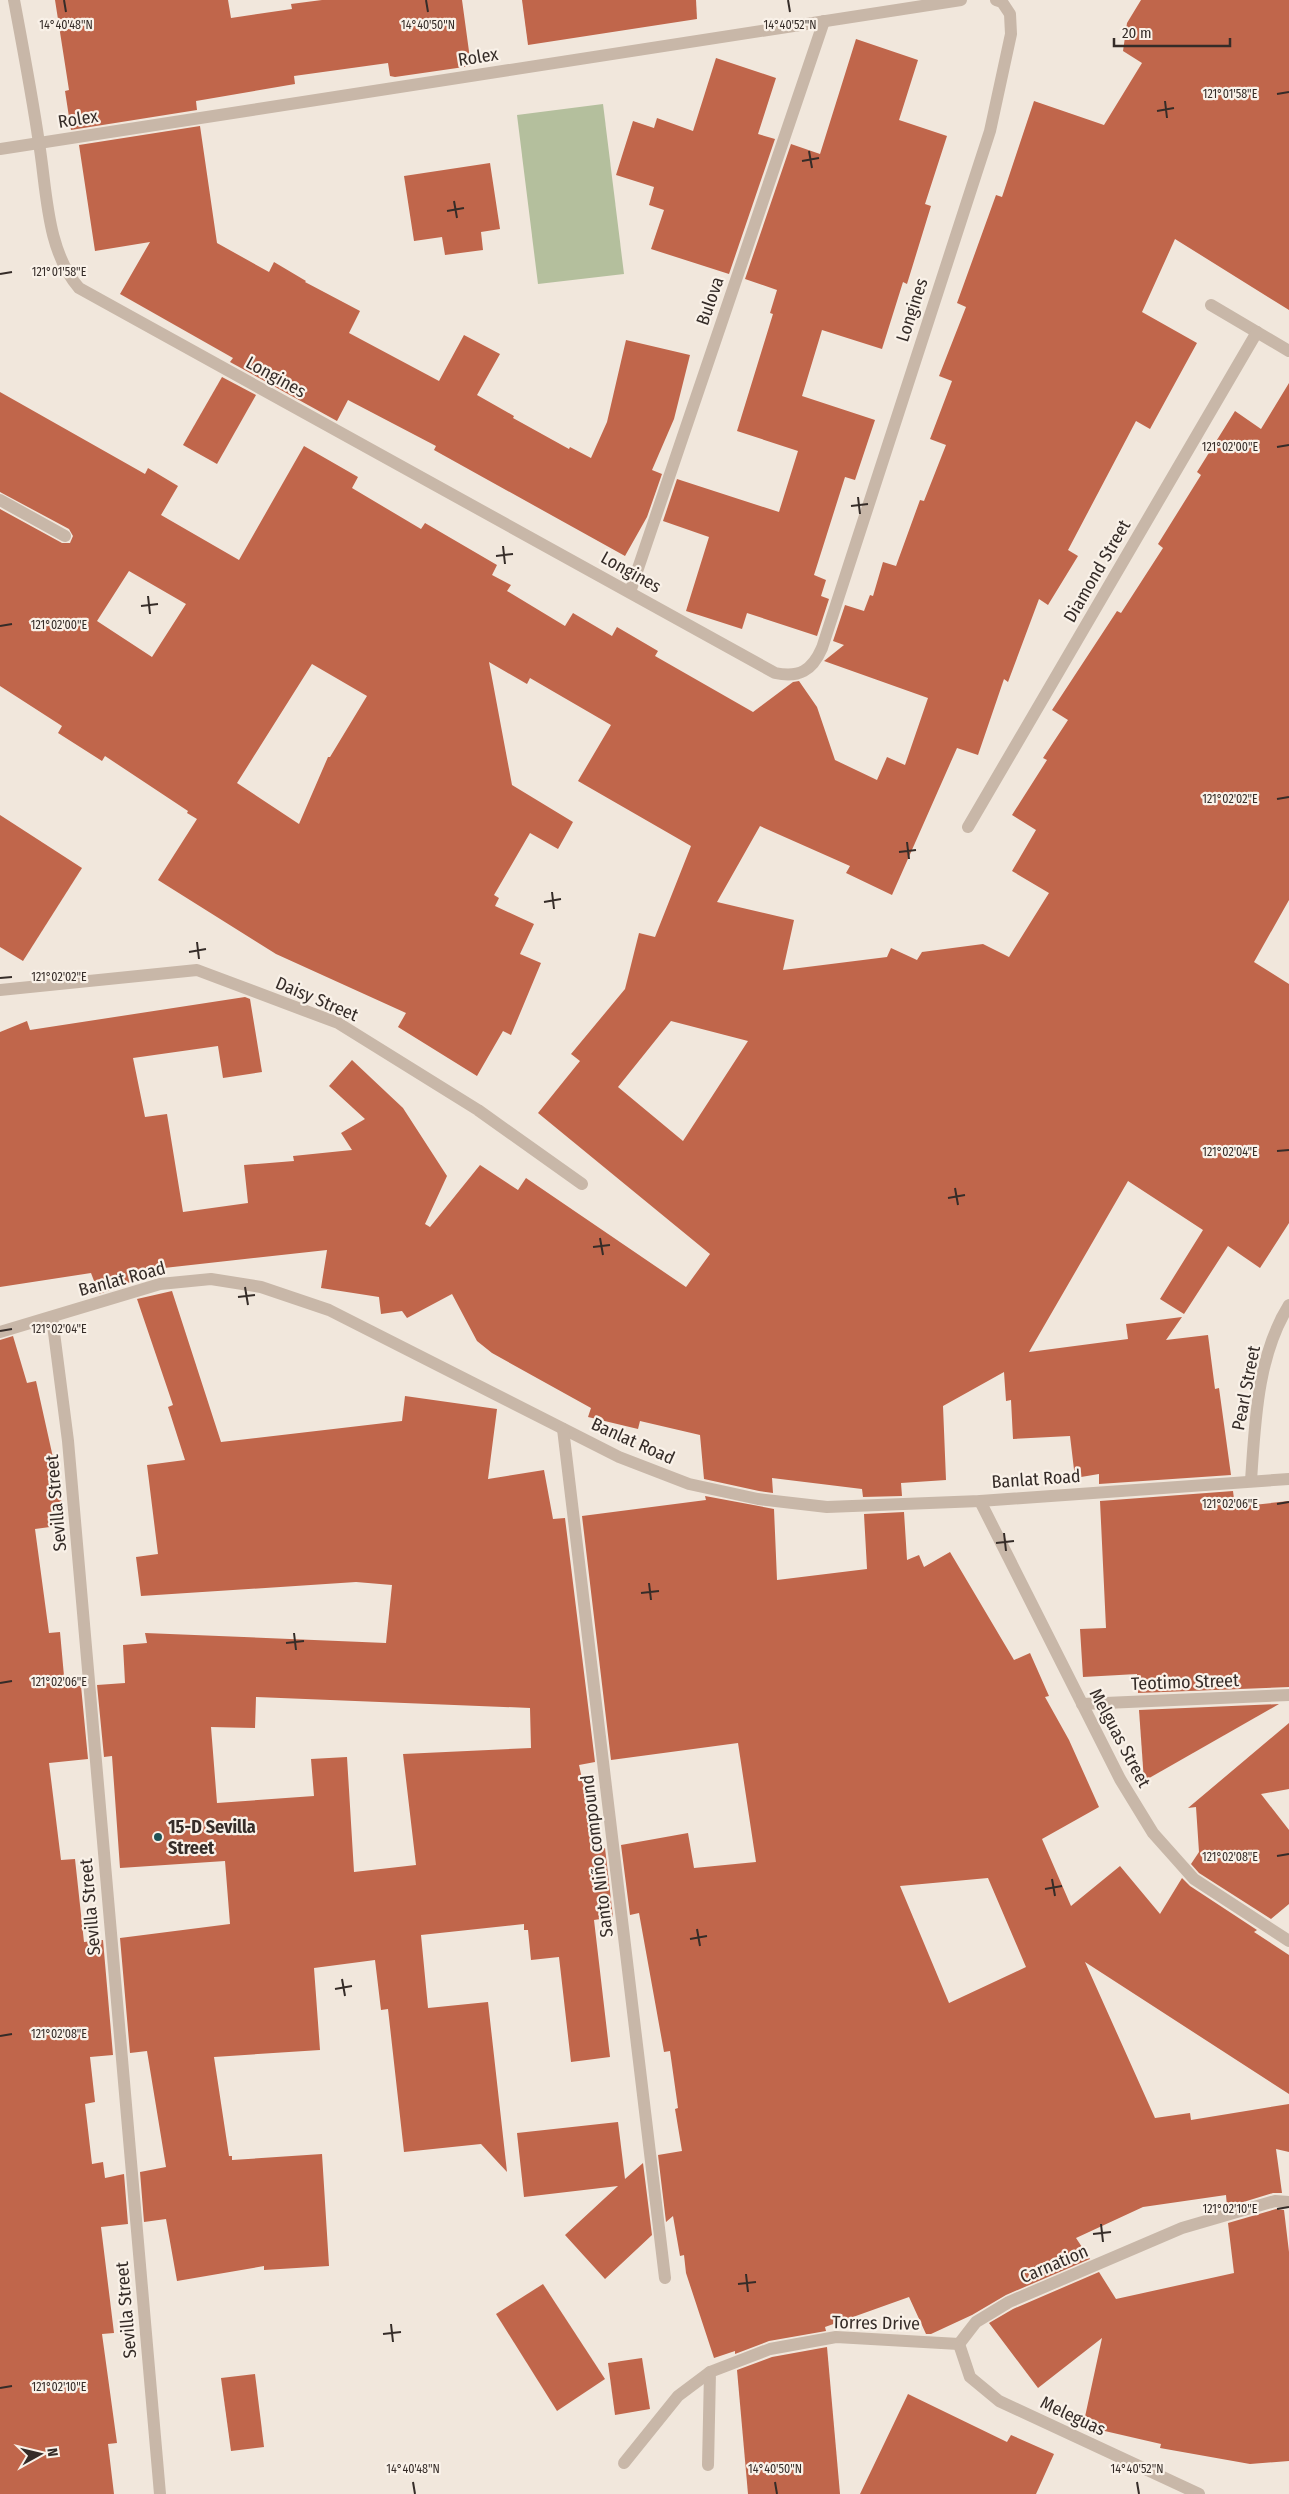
<svg xmlns="http://www.w3.org/2000/svg" width="1289" height="2494" font-family="'Fira Sans Condensed',sans-serif">
<rect width="100%" height="100%" fill="#f1e7dc"/>
<!-- green -->
<polygon fill="#b4bf9d" points="603,104 624,274 538,284 517,115"/>
<!-- building -->
<g fill="#c0664b" fill-rule="evenodd">
<polygon points="55,0 228,0 231,18 292,9 291,4 322,0 462,0 471,66 395,77 390,76 388,63 294,76 295,84 196,101 197,110 71,130 65,91 69,90"/>
<polygon points="522,0 696,0 697,19 528,45"/>
<path d="M1141,0h148v310l-114,-71 -33,73 55,31 -47,86 -14,-8 -68,129 10,6 -30,49 -9,-6 -31,83 -4,-3 -26,76 -21,-7 -65,147 -46,-22 4,-7 -90,-40 -43,76 77,18 -11,50 104,-13 4,-9 26,12 5,-8 61,-8 26,13 40,-64 -37,-22 24,-41 -24,-15 35,-55 -4,-2 25,-38 -16,-10 65,-99 4,2 42,-65 -5,-4 43,-69 -4,-3 38,-61 26,18 28,-46v517l-35,62 35,22v239l-29,45 -32,-22 -44,68 -24,-15 43,-69 -75,-49 -99,171 99,-13 -2,-15 56,-7 -16,23 42,-5 7,54 4,-1 12,87 -132,9v-10l-24,4 -5,-42 -57,3 -2,-39 -5,1 -2,-29 -61,34 3,74 -45,3 1,13 -39,1 -1,-8 -90,-11 1,15 -14,-2 -55,-12 -4,-44 -60,-14 -2,8 -50,-12 3,-9 -99,-55 -15,-12 -25,-47 -45,24 -5,-7 -21,3 -2,-17 -58,-9 6,-38 -163,18 2,7 -35,7 -32,12 -8,-21 -91,14v-255l27,-11 3,9 215,-33 5,2 12,73 -39,6 -5,-32 -85,12 12,59 22,-3 16,98 65,-9 -4,-38 50,-4 -1,-5 59,-6 -11,-17 24,-14 -36,-33 23,-26 51,48 44,68 -22,48 5,3 50,-62 38,25 8,-12 160,109 24,-33 -172,-141 42,-52 -9,-7 54,-65 14,-56 16,4 36,-91 -113,-65 33,-56 -81,-47 -3,6 -38,-22 23,123 61,37 -15,27 -28,-16 -36,62 5,3 -4,8 39,18 -14,30 21,9 -30,72 -8,-4 -26,45 -79,-49 8,-14 -130,-59 -118,-74 39,-61 -10,-6 1,-2 -83,-55 -3,5 -44,-28 4,-7 -62,-40v-177l62,34h8l3,-7 -4,-7 -69,-37v-100l145,82 3,-6 30,18 -17,29 78,45 65,-114 54,31 -6,11 69,41 4,-6 72,42 -5,10 19,10 -4,6 58,35 8,-13 39,23 5,-9 41,24 -3,5 98,56 40,-30 6,-1 18,26 18,53 42,20 10,-23 18,8 23,-67 -104,-37 20,-16 -11,-4 12,-36 19,6 6,-16 3,1 10,-34 13,4 24,-66 4,1 22,-56 -16,-6 22,-58 -13,-5 27,-69 -9,-4 39,-108 6,2 32,-96 70,24 38,-62 -19,-12 4,-28zM129,571l57,33 -34,53 -55,-36zM312,664l55,32 -37,61h-2l-29,67 -62,-41zM671,1021l77,20 -65,100 -65,-54z"/>
<polygon points="856,39 918,60 899,120 947,136 925,204 931,206 907,284 903,282 882,349 822,330 802,396 875,420 855,480 845,477 814,575 826,580 821,596 829,599 817,636 747,613 742,629 686,611 709,537 663,521 677,479 779,512 798,451 737,431 773,314 770,313 777,290 745,279 791,144 820,154"/>
<polygon points="716,58 776,78 758,134 775,139 729,274 651,249 664,210 649,205 654,187 616,175 633,121 654,128 657,118 693,131"/>
<polygon points="200,126 217,243 269,272 274,262 306,281 305,282 360,311 349,333 439,381 464,335 500,354 477,395 514,416 513,418 569,449 570,447 591,458 607,422 626,340 690,355 674,419 652,470 662,474 647,517 625,556 434,450 436,446 348,400 337,421 230,362 233,358 120,294 150,242 95,251 79,145"/>
<polygon points="490,163 500,229 481,232 483,250 445,255 442,237 414,241 404,176"/>
<polygon points="222,377 256,395 217,464 183,445"/>
<polygon points="0,815 82,868 23,961 0,947"/>
<path d="M172,1291l49,151 181,-21 3,-25 92,13 -9,70 56,-9 9,49 12,-1 30,244 -16,3 6,27 6,58 14,-2 8,69 -19,3 16,137 -39,5 -12,-105 -28,3 -3,-30h-4v-6l-103,11 7,73 60,-6 19,170 -26,-28 -77,8 -16,-143 -7,1 -6,-50 -61,8 6,82 -106,7 15,99h3v4l90,-6 7,112 -65,4v-4l-87,15 -11,-62 -22,3 -4,-50 26,-5 -19,-116 -17,2 -10,-115 110,-14 -5,-63 -105,7 -8,-112 -8,1 -7,-72 28,-2 -2,-38 24,-2 -2,-10 241,10 6,-58 -36,-3 -215,14 -5,-39 22,-3 -11,-89 38,-5 -17,-53 5,-2 -36,-106zM256,1697l274,11 1,40 -128,6 13,111 -62,7 -7,-115 -36,2 3,37 -97,7 -6,-76 44,1z"/>
<polygon points="13,1336 27,1383 36,1381 58,1480 65,1525 35,1529 49,1633 60,1632 65,1687 81,1686 88,1759 49,1763 61,1860 75,1859 84,1942 103,1940 113,2055 90,2057 95,2102 85,2104 92,2164 103,2162 105,2178 124,2174 128,2224 101,2227 114,2333 102,2334 117,2443 108,2444 114,2494 0,2494 0,1340"/>
<polygon points="1233,1491 1235,1507 1289,1501 1289,1687 1138,1693 1137,1674 1083,1677 1080,1629 1106,1628 1100,1501"/>
<path d="M705,1496l69,13 3,71 90,-11 -3,-55 40,-2 3,48 12,-5 5,12 26,-15 64,108 16,-7 19,43 -4,1 24,43 30,67 -57,32 29,67 49,-40 40,48 22,-36 8,8 67,44 -3,2 35,23v139l-204,-132 70,156 35,-5 1,7 98,-16v48l-13,-3 6,44h-9l-46,14 -1,-12 -83,12 -67,31 14,21 -84,36 -34,20 -41,19h-5l-17,-37 -84,30 1,4 -57,10 -34,13v-3l-21,7 -28,-85 -2,-18 -4,1 -7,-40 -7,6 -8,-67 24,-4 -7,-42 3,-1 -8,-57 -6,1 -25,-139 -9,2 -9,-70 67,-12 6,35 62,-6 -18,-119 -127,17 -29,-244 124,-16zM988,1878l38,89 -77,36 -49,-117z"/>
<polygon points="1279,1704 1144,1781 1139,1710"/>
<polygon points="1289,1723 1289,1789 1261,1794 1289,1830 1289,1904 1271,1919 1199,1873 1191,1864 1199,1852 1196,1807 1188,1808"/>
<polygon points="618,2122 625,2179 643,2163 652,2235 605,2279 565,2235 618,2186 524,2197 517,2133"/>
<polygon points="1276,2209 1284,2210 1289,2252 1289,2461 1250,2464 1160,2448 1161,2444 1083,2426 1102,2338 1038,2388 989,2323 1013,2309 1099,2272 1116,2299 1234,2273 1228,2223"/>
<polygon points="543,2284 605,2379 557,2411 496,2314"/>
<polygon points="827,2347 840,2494 748,2494 737,2370 772,2357"/>
<polygon points="642,2358 650,2409 615,2415 608,2363"/>
<polygon points="255,2374 264,2447 231,2451 221,2378"/>
<polygon points="908,2394 1007,2442 1011,2435 1054,2454 1036,2494 860,2494"/>
</g>
<g fill="none" stroke-linecap="round" stroke-linejoin="round">
<!-- minor -->
<g stroke="#c8b7a8" stroke-width="12">
<path d="M14,0c9,48 18,95 25,143 8,48 7,107 40,145l696,385c24,5 37,-2 47,-25l168,-517 21,-97 -1,-20 -8,-12 -6,-2"/>
<polyline points="0,149 961,0"/>
<polyline points="1211,305 1289,351"/>
<polyline points="0,500 65,536"/>
<polyline points="630,592 824,21"/>
<polyline points="968,827 1257,332"/>
<polyline points="0,990 197,970 338,1023 478,1110 582,1184"/>
<polyline points="52,1317 68,1441 160,2494"/>
<polyline points="0,1332 160,1284 211,1279 261,1287 329,1310 619,1457 689,1484 758,1499 827,1507 980,1501 1289,1479"/>
<polyline points="563,1429 665,2278"/>
<path d="M1251,1481c4,-58 6,-125 38,-176"/>
<polyline points="980,1501 1120,1779 1153,1833 1194,1879 1289,1941"/>
<polyline points="1082,1704 1289,1695"/>
<polyline points="959,2344 976,2322 1009,2302 1182,2228 1275,2201 1289,2202"/>
<polyline points="959,2344 970,2377 999,2401 1199,2494"/>
<polyline points="624,2463 678,2396 710,2372"/>
<polyline points="708,2465 710,2372 770,2349 836,2337 959,2344"/>
</g>
</g>
<!-- ticks -->
<path fill="none" stroke="#352c28" stroke-width="2" d="M64,0l2,12M426,0l2,12M788,0l2,12M1277,94l12,-2M1165,101l2,17M1157,111l17,-3M809,151l3,17M802,161l17,-3M454,201l3,17M447,211l17,-3M0,274l12,-2M1277,447l12,-2M858,497l2,17M851,506l17,-2M503,546l2,18M496,556l17,-2M148,596l2,18M141,606l17,-2M0,626l12,-2M1277,799l12,-2M907,842l2,17M899,852l17,-2M552,892l2,17M544,902l17,-3M197,942l2,17M189,952l17,-3M0,978l12,-1M1277,1151l12,-1M955,1188l3,17M948,1198l17,-3M600,1238l3,17M593,1247l17,-2M245,1287l3,18M238,1297l17,-2M0,1331l12,-2M1277,1504l12,-2M1004,1533l2,18M996,1543l18,-2M649,1583l2,17M641,1593l18,-2M294,1633l2,17M286,1643l18,-2M0,1683l12,-2M1277,1856l12,-2M1052,1879l3,17M1045,1889l17,-3M697,1929l3,17M690,1939l17,-3M342,1979l3,17M335,1989l17,-3M0,2036l12,-2M1277,2209l12,-2M1101,2224l2,18M1093,2234l18,-2M746,2274l2,18M738,2284l18,-2M391,2324l2,18M383,2334l18,-2M0,2388l12,-2M413,2482l2,12M775,2482l2,12M1137,2482l2,12"/>
<!-- markers -->
<circle fill="#205255" stroke="#f9f1e8" stroke-width="2" cx="158" cy="1837" r="5"/>
<g text-anchor="middle" stroke-width="4.5" stroke-linejoin="round" paint-order="stroke">
<!-- street labels -->
<g font-size="18" fill="#352c28" stroke="#f9f1e8">
<text transform="translate(478 57) rotate(-9)" y="6">Rolex</text>
<text transform="translate(78 119) rotate(-9)" y="6">Rolex</text>
<text transform="translate(710 301) rotate(-71)" y="6">Bulova</text>
<text transform="translate(912 310) rotate(-72)" y="6">Longines</text>
<text transform="translate(276 377) rotate(29)" y="6">Longines</text>
<text transform="translate(1097 571) rotate(-60)" y="6">Diamond Street</text>
<text transform="translate(631 572) rotate(29)" y="6">Longines</text>
<text transform="translate(317 999) rotate(23)" y="6">Daisy Street</text>
<text transform="translate(122 1279) rotate(-15)" y="6">Banlat Road</text>
<text transform="translate(1246 1388) rotate(-79)" y="6">Pearl Street</text>
<text transform="translate(633 1441) rotate(24)" y="6">Banlat Road</text>
<text transform="translate(1036 1479) rotate(-4)" y="6">Banlat Road</text>
<text transform="translate(56 1503) rotate(-95)" y="6">Sevilla Street</text>
<text transform="translate(1185 1682) rotate(-2)" y="6">Teotimo Street</text>
<text transform="translate(1120 1738) rotate(62)" y="6">Melguas Street</text>
<text transform="translate(597 1856) rotate(-97)" y="6">Santo Niño compound</text>
<text transform="translate(90 1907) rotate(-95)" y="6">Sevilla Street</text>
<text transform="translate(1054 2264) rotate(-23)" y="6">Carnation</text>
<text transform="translate(126 2310) rotate(-95)" y="6">Sevilla Street</text>
<text transform="translate(876 2323) rotate(1)" y="6">Torres Drive</text>
<text transform="translate(1073 2416) rotate(25)" y="6">Meleguas</text>
</g>
<!-- poi labels -->
<g font-size="18" font-weight="bold" fill="#352c28" stroke="#f9f1e8" text-anchor="start">
<text x="168" y="1833">15-D Sevilla<tspan x="168" dy="21">Street</tspan></text>
</g>
</g>
<g font-size="12" text-anchor="middle" fill="#352c28" stroke="#f9f1e8" stroke-width="4.5" stroke-linejoin="round" paint-order="stroke">
<text x="66" y="29">14°40'48"N</text>
<text x="428" y="29">14°40'50"N</text>
<text x="790" y="29">14°40'52"N</text>
<text x="1230" y="98">121°01'58"E</text>
<text x="59" y="276">121°01'58"E</text>
<text x="1230" y="451">121°02'00"E</text>
<text x="59" y="629">121°02'00"E</text>
<text x="1230" y="803">121°02'02"E</text>
<text x="59" y="981">121°02'02"E</text>
<text x="1230" y="1156">121°02'04"E</text>
<text x="59" y="1333">121°02'04"E</text>
<text x="1230" y="1508">121°02'06"E</text>
<text x="59" y="1686">121°02'06"E</text>
<text x="1230" y="1861">121°02'08"E</text>
<text x="59" y="2038">121°02'08"E</text>
<text x="1230" y="2213">121°02'10"E</text>
<text x="59" y="2391">121°02'10"E</text>
<text x="413" y="2473">14°40'48"N</text>
<text x="775" y="2473">14°40'50"N</text>
<text x="1137" y="2473">14°40'52"N</text>
</g>
<!-- north arrow -->
<g transform="translate(40 2454) rotate(82)" stroke="#f9f1e8" stroke-width="4" paint-order="stroke">
<path d="M0-4L9 19L0 12L-9 19Z" fill="#352c28"/>
<text y="-8" font-size="14" font-weight="bold" text-anchor="middle" fill="#352c28">N</text>
</g>
<!-- scale -->
<path d="M1114 38v8h116v-8" fill="none" stroke="#352c28" stroke-width="2.5"/>
<text x="1122" y="38" font-size="15" fill="#352c28" stroke="#f9f1e8" stroke-width="4" paint-order="stroke">20 m</text>
</svg>
